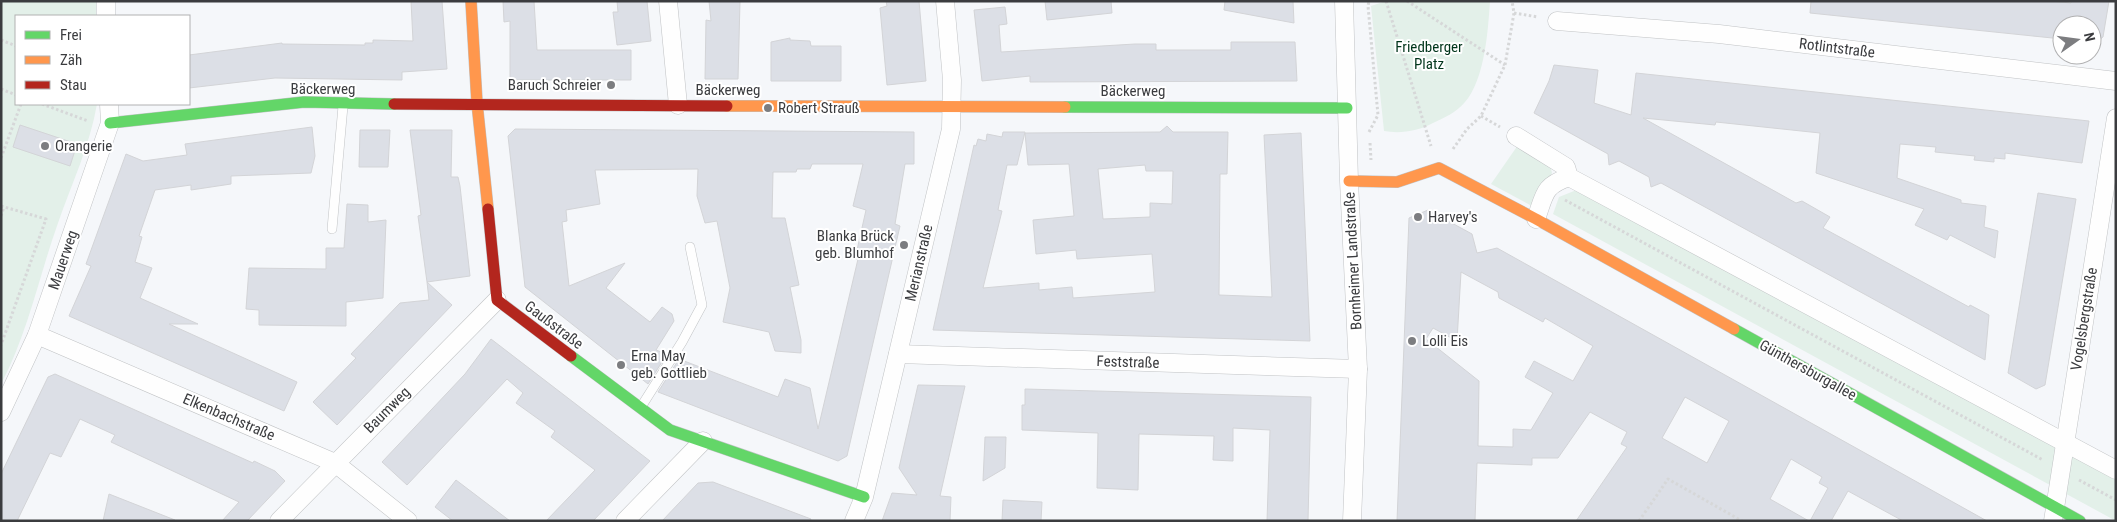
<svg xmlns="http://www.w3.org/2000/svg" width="2117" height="522" font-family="'Roboto Condensed',sans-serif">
<rect width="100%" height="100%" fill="#f5f7fa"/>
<!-- green -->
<g fill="#e3f0e9">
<path d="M1,1h95v15h-80v88h81c-7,41 -25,79 -39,119 -19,53 -30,110 -57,161z"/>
<path d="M1386,1h104c-2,29 -5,78 -25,101 -8,10 -21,16 -32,21 -14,8 -33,11 -49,8l-13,-125z"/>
<polygon points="1518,145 1550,165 1552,173 1532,206 1491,184"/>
<polygon points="1579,189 2116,480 2116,521 1553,214 1559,197"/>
</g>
<!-- building -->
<g fill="#dcdfe6" stroke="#d3d4d7" fill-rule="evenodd">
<polygon points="411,1 442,1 447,69 402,72 402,80 275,78 189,88 189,55 282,43 282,44 365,45 365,43 373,43 373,40 413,41"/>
<polygon points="503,1 534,1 537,50 631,50 631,80 510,80 510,21 504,22"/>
<polygon points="617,1 647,1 651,41 617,45 613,12 618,12"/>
<polygon points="709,1 740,1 738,79 705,79 706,20 711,21"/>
<polygon points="886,1 919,1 926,81 887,85 880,8 887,6"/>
<polygon points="1045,1 1111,1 1112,13 1047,20"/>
<polygon points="1225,1 1293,1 1294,23 1224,10"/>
<polygon points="1811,1 2051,1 2071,3 2071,1 2109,1 2103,37 2095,43 2092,42 2092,25 2062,25 2062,39 1810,13"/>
<polygon points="1005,7 1007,24 999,25 1001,52 1135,44 1156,44 1156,50 1231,50 1231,42 1295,42 1297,81 1030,82 1030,76 982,81 974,10"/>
<polygon points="790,38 790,40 810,41 811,46 841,46 841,81 771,81 771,42"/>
<polygon points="1554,65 1598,70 1594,103 1631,115 1636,73 2089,121 2082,163 2005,153 2005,159 1994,158 1994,162 1974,160 1975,156 1935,152 1936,147 1900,144 1897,178 1961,200 1961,203 1986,206 1984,227 1998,231 1995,258 1950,235 1947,240 1915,225 1924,209 1816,173 1820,133 1716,122 1715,125 1643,118 1796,203 1802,201 1830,217 1823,228 1969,307 1970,305 1989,315 1985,360 1661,183 1651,187 1649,177 1619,161 1609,165 1608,154 1534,113 1549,81"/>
<polygon points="20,125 77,144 70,166 13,147"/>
<path d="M1167,126l6,6h55l-1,42h-7l-1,121 53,2 -8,-162 37,-2 9,208 -377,-11 41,-185 2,1 2,-7 8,2 1,-7 15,3 1,-5h22l-8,33h-10l-9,45 4,1 -19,77 56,-5v7l33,-3 1,11 82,-6 -3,-38 -75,5 -1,-9 -40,4 -3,-34 41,-4 -5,-52 -41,1 -3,-32 135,-1zM1145,165l1,6h27l-1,33 -22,-1v14l-47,2 -5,-50z"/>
<polygon points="312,127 315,156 311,173 231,176 231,184 191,190 191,185 155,190 139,236 142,237 135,262 152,268 140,298 198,324 169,324 297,382 284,411 69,316 91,266 86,264 126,154 143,161 187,155 185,144"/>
<polygon points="515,129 914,132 914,164 905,164 895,224 900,226 847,456 838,461 658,392 679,359 778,397 785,379 810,388 818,429 858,259 855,259 866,210 853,206 863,164 812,164 810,169 797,169 796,172 773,172 772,218 785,218 799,285 790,287 801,340 801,353 775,351 769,332 723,322 730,288 717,221 705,223 697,196 698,169 595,170 600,204 566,210 567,221 562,222 569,286 625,263 606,288 650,322 662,307 672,314 674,321 656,350 667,354 648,384 525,287 508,136"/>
<polygon points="360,130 390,130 388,167 359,167"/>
<polygon points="410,130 452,130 451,177 458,177 460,186 470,276 427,282 418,216 421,215"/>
<polygon points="2038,193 2076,199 2045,385 2036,389 2008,373"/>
<polygon points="347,204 368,205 368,222 386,220 383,298 346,302 346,326 259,325 259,310 246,309 249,268 326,269 326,248 344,248"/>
<path d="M1428,210l44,24 5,19 20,-5 490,273h-84l-55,-30 -17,30h-21l18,-33 -9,-5 3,-6 -31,-18 -21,40 39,22h-233l51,-74 -6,-3 6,-12 -37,-20 -32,46h-26v7l-55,-2 -2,58h-78l12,-303zM1461,272l37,20 1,6 44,24 2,-4 48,28 -20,35 -39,-20 -9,16 28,16 -22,37 -18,-1v18l-35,-1 1,-65 -53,-42 7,-11 24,13zM1685,397l44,24 -22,42 -45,-25z"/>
<polygon points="427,282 452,305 337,425 313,402 356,358 351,354 400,303 429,300"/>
<polygon points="491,339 650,461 593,521 546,521 595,470 551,437 555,431 516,403 523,393 507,379 407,485 382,462 465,374"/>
<polygon points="55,374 253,463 254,461 275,471 285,481 247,521 222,521 239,502 111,442 115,435 80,419 61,457 50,453 17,521 1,521 1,474 48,377"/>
<polygon points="918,385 965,386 940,496 951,497 950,521 882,521 892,493 917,495 899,468"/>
<polygon points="1025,389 1311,397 1308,521 1267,521 1270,430 1233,428 1233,461 1213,460 1214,436 1139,434 1138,490 1097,488 1098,433 1022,430 1022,405 1025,405"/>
<polygon points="985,437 1006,437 1005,468 983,481"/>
<polygon points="456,480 510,521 453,521 435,507"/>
<polygon points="713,482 811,519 810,521 662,521 698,483"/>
<polygon points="109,494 175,520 174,521 103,521"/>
<polygon points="1003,500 1042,502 1041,521 1002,521"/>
</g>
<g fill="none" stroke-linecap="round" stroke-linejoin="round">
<defs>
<g id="lane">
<polyline points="332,229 343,106"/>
<polyline points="641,407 682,342 702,305 690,247"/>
</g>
<g id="street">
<polyline points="106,1 106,16"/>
<polyline points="668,1 678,105"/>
<polyline points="1344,1 1349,181 1358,369 1352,521"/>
<polyline points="1557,21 1719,34 2116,81"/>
<polyline points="1516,136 1566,167 1569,177 2116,470"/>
<path d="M1536,219c9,-25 7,-33 33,-42"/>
<polyline points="37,335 335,463 408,521"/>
<polyline points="898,354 1358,369"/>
<polyline points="1,412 37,335 110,123 109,104"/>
<polyline points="279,521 497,300"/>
<polyline points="625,521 703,441"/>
<polyline points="854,521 864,497 951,129 952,80 945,1"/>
<polyline points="2053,521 2116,118"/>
</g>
<g id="fast">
<polyline points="1065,107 1347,108"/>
<polyline points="110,123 304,102 394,104"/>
<polyline points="1734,329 2080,521"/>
<polyline points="571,356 670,430 864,497"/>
</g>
<g id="slow">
<polyline points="471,1 477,103 488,209"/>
<polyline points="727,106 1065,107"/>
<polyline points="1349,181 1397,182 1439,168 1536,219 1734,329"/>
</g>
<g id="jam">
<polyline points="394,104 727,106"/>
<polyline points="488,209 497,300 571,356"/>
</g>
</defs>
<!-- lane casing -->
<use href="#lane" stroke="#c1c3c5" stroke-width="10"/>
<!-- street casing -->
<use href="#street" stroke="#c1c3c5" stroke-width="19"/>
<!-- fast casing -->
<use href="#fast" stroke="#c1c3c5" stroke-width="12"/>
<!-- slow casing -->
<use href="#slow" stroke="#c1c3c5" stroke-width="12"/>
<!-- jam casing -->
<use href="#jam" stroke="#c1c3c5" stroke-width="12"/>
<!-- path -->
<g stroke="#d6d7d8" stroke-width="3" stroke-dasharray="2.5 2.5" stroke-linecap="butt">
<polyline points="1386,1 1431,146"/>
<polyline points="1407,1 1505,65"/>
<polyline points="1514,13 1538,17"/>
<polyline points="1,40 16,46"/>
<polyline points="1,89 16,95"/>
<polyline points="42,104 88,121"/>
<polyline points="1481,116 1500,127"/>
<polyline points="1369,132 1378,115 1368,6 1369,1"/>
<polyline points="1370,143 1371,160"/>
<polyline points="1453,149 1467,129 1481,116 1505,65 1514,13 1512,1"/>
<polyline points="1,158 21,104"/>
<polyline points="1565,200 2043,460"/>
<polyline points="1,206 46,219 1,345"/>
<polyline points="1,216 4,207"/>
<polyline points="2079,480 2116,500"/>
<polyline points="1639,521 1668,479 1742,521"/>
</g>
<!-- lane -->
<use href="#lane" stroke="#fefefe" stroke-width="9"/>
<!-- street -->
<use href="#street" stroke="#fefefe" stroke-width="18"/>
<!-- fast -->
<use href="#fast" stroke="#63d668" stroke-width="11"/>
<!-- slow -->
<use href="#slow" stroke="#ff974d" stroke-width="11"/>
<!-- jam -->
<use href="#jam" stroke="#b3261e" stroke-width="11"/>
</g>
<!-- markers -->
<g fill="#7c7d80" stroke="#fff" stroke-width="2">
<circle cx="611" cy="85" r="5"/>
<circle cx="768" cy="108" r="5"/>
<circle cx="45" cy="146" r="5"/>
<circle cx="1418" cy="217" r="5"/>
<circle cx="904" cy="245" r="5"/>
<circle cx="1412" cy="341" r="5"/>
<circle cx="621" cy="365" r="5"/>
</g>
<g text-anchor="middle" stroke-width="4" stroke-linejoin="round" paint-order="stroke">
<!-- park labels -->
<g font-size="15" fill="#00351b" stroke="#fff">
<text x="1429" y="52">Friedberger<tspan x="1429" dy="17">Platz</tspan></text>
</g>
<!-- street labels -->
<g font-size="15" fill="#3b3c3f" stroke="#fff">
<text transform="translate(1837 48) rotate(7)" y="5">Rotlintstraße</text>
<text x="323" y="94">Bäckerweg</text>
<text x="728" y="95">Bäckerweg</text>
<text x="1133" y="96">Bäckerweg</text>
<text transform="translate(63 260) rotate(-71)" y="5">Mauerweg</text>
<text transform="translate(1353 261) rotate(-93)" y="5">Bornheimer Landstraße</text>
<text transform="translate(919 263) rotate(-77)" y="5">Merianstraße</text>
<text transform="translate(2084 319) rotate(-81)" y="5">Vogelsbergstraße</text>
<text transform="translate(554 325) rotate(37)" y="5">Gaußstraße</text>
<text transform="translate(1128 362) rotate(2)" y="5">Feststraße</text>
<text transform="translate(1808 370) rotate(29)" y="5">Günthersburgallee</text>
<text transform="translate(387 410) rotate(-45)" y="5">Baumweg</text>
<text transform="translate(229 417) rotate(23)" y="5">Elkenbachstraße</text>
</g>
<!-- poi labels -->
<g font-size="15" fill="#3b3c3f" stroke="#fff" text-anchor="start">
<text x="601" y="90" text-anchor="end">Baruch Schreier</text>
<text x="778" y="113">Robert Strauß</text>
<text x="55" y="151">Orangerie</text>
<text x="1428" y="222">Harvey's</text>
<text x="894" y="241" text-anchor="end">Blanka Brück<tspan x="894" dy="17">geb. Blumhof</tspan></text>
<text x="1422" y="346">Lolli Eis</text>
<text x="631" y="361">Erna May<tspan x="631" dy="17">geb. Gottlieb</tspan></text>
</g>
</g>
<!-- border -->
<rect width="2117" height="522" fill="none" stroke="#3b3c3f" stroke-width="5"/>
<!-- legend -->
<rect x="15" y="15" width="175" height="90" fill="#ffffff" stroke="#b1b1b2"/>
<rect x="25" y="31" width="25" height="8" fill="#63d668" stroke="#b1b1b2"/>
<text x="60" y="40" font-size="15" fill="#3b3c3f">Frei</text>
<rect x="25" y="56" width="25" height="8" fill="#ff974d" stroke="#b1b1b2"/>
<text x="60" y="65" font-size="15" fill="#3b3c3f">Zäh</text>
<rect x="25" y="81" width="25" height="8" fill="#b3261e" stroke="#b1b1b2"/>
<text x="60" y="90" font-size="15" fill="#3b3c3f">Stau</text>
<!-- north arrow -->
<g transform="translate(2077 40) rotate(76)"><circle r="24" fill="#ffffff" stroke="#b1b1b2"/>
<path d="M0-4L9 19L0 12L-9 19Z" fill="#7c7d80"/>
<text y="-8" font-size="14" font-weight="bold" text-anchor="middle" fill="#3b3c3f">N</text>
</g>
</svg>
